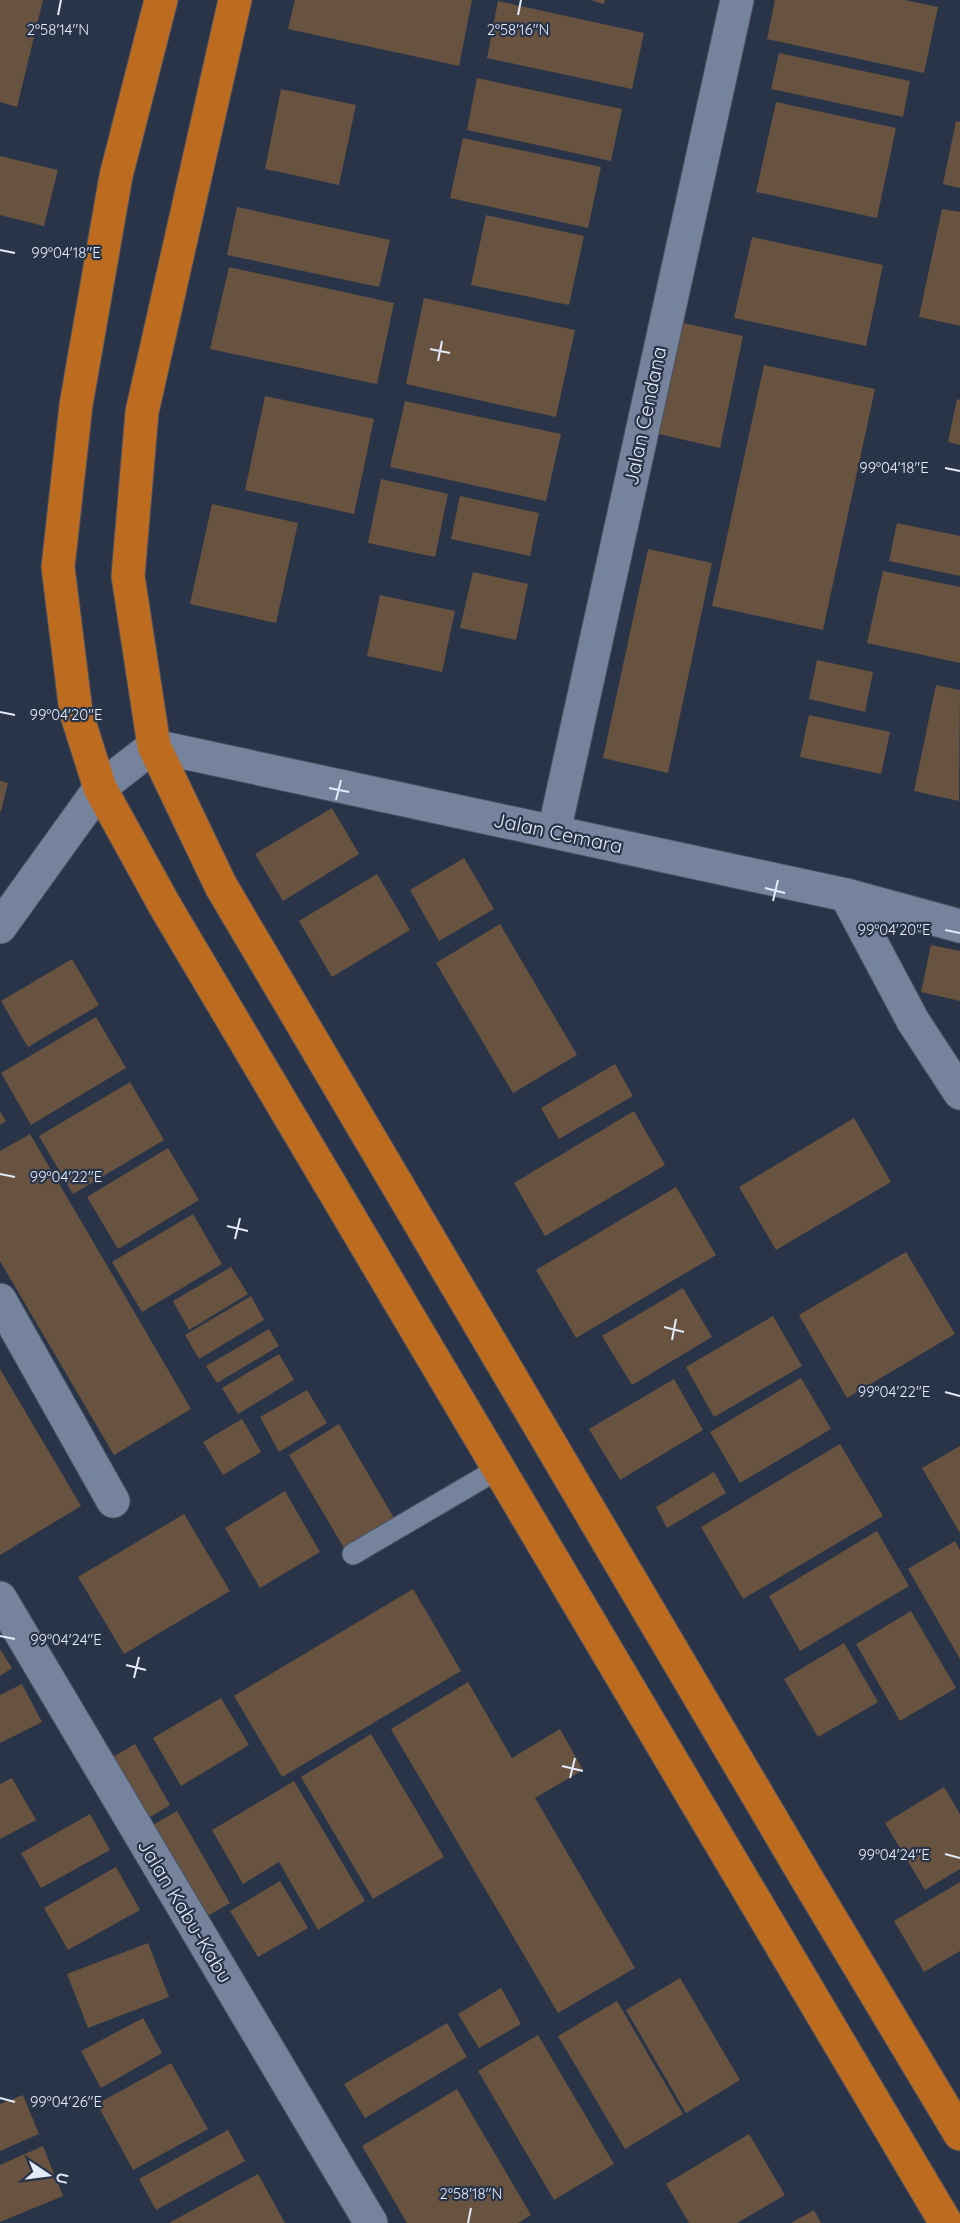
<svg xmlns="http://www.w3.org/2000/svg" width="960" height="2223" font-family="Quicksand,sans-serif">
<rect width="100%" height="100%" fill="#293449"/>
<!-- building -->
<g fill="#67533f">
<polygon points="0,0 43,0 17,107 0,102"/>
<polygon points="295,0 472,0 459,66 288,29"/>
<polygon points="590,0 605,0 604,4"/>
<polygon points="775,0 905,0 938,7 924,73 767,39"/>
<polygon points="498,1 644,33 632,89 487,58"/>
<polygon points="779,53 910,81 903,117 771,89"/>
<polygon points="477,78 622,109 611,161 467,130"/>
<polygon points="281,89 356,105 339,185 265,169"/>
<polygon points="776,102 896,128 877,218 756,192"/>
<polygon points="956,121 960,122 960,188 943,184"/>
<polygon points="463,138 601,167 588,228 450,198"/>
<polygon points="0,156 58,170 44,226 0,215"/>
<polygon points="237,207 390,240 379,287 227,255"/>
<polygon points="942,209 960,212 960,326 919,317"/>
<polygon points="486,215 584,236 569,305 471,285"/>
<polygon points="752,237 883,265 866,346 734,318"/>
<polygon points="229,267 394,303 377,384 210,349"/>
<polygon points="424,298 575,330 556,417 406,384"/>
<polygon points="679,322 743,336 720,448 654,433"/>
<polygon points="764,365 875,389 823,630 712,606"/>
<polygon points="265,396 374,419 354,514 245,490"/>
<polygon points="957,399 960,400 960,445 948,442"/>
<polygon points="405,401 561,434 546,501 390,467"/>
<polygon points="381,479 448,494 435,557 368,543"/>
<polygon points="460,496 539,513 530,556 451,539"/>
<polygon points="212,504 298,523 276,623 190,604"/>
<polygon points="897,523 960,536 960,576 889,561"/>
<polygon points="648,549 712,563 668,773 603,758"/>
<polygon points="883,571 960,587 960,663 867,643"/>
<polygon points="473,572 528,584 516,640 460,628"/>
<polygon points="380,595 455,611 442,672 367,656"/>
<polygon points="817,660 873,672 865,712 809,699"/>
<polygon points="936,685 960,690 959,801 914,791"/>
<polygon points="809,715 890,732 881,774 800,757"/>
<polygon points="0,781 8,783 1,811 0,811"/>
<polygon points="332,808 359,854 283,901 255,854"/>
<polygon points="464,858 494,909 439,941 410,890"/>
<polygon points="377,874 410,930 332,977 299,921"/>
<polygon points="500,924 577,1055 513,1093 436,963"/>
<polygon points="931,945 960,951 960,1001 921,992"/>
<polygon points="72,959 99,1005 28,1047 1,1001"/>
<polygon points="96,1017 126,1068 31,1125 1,1073"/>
<polygon points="615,1064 633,1096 559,1139 541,1108"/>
<polygon points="130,1082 164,1140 73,1194 39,1136"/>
<polygon points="0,1111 6,1121 0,1125"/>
<polygon points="634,1111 665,1165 545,1236 514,1183"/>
<polygon points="854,1118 891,1182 776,1250 739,1187"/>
<polygon points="30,1134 191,1409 114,1455 0,1261 0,1151"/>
<polygon points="168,1148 199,1200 118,1249 87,1197"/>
<polygon points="676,1187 716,1255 576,1338 536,1270"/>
<polygon points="193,1214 222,1264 142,1312 112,1262"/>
<polygon points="906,1252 955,1334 847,1398 799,1315"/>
<polygon points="231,1267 248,1294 189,1330 173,1301"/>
<polygon points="683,1288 712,1337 632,1385 602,1336"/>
<polygon points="251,1296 264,1320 199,1359 185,1335"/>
<polygon points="773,1316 802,1366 714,1417 686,1367"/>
<polygon points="269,1329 279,1346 217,1383 206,1366"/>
<polygon points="279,1354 294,1380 238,1414 222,1388"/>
<polygon points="0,1369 81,1506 0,1555"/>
<polygon points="801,1378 831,1429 740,1483 710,1432"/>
<polygon points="674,1379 703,1430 620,1480 589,1429"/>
<polygon points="307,1390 327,1423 279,1452 260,1417"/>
<polygon points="242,1419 261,1452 223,1475 203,1442"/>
<polygon points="339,1424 394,1518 344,1548 289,1455"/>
<polygon points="840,1444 883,1516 743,1599 701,1527"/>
<polygon points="960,1446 960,1533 922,1468"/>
<polygon points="714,1472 726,1493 667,1528 656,1507"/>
<polygon points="285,1491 320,1552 260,1588 225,1528"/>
<polygon points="184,1514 230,1591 124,1654 78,1577"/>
<polygon points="877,1531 909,1586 800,1651 769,1596"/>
<polygon points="955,1541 960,1550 960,1659 908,1569"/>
<polygon points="413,1589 461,1671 282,1777 234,1696"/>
<polygon points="911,1611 956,1688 900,1721 856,1644"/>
<polygon points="844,1643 878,1702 818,1737 784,1679"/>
<polygon points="0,1649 12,1668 0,1676"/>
<polygon points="468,1682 512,1758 560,1729 583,1770 535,1798 635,1968 558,2013 391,1729"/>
<polygon points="22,1684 42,1722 0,1743 0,1695"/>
<polygon points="221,1698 249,1745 181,1786 153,1738"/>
<polygon points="371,1734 444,1857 373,1899 301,1777"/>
<polygon points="135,1744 170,1805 142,1822 106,1761"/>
<polygon points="12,1778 36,1820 0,1839 0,1784"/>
<polygon points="294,1781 365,1901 318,1930 279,1862 243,1884 212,1830"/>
<polygon points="944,1787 960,1814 960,1869 925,1890 885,1823"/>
<polygon points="177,1811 230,1903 195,1923 141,1832"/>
<polygon points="90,1814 110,1850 41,1888 21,1853"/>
<polygon points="116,1867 140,1910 68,1950 44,1908"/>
<polygon points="280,1881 308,1928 258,1957 230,1911"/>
<polygon points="960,1882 960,1951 924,1972 894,1921"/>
<polygon points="148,1943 169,1997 88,2028 67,1974"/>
<polygon points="680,1978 740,2080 686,2113 626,2010"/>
<polygon points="501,1988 521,2024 479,2048 458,2014"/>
<polygon points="617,2001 683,2114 625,2149 558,2036"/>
<polygon points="143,2018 162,2053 101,2088 81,2051"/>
<polygon points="447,2023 467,2057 365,2118 344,2084"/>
<polygon points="538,2035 614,2164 554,2200 478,2071"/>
<polygon points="171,2063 208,2129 133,2170 97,2104"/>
<polygon points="457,2089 531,2215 518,2223 407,2223 362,2146"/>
<polygon points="23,2095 39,2134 0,2151 0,2104"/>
<polygon points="228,2130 245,2161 156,2210 139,2179"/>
<polygon points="749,2134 785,2195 737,2223 689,2223 666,2184"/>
<polygon points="43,2146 63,2196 0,2222 0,2165"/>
<polygon points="258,2174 285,2223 169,2223"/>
<polygon points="814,2210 821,2223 791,2223"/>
</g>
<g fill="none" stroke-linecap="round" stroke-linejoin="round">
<defs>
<polyline id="lane" points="353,1554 498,1469"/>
<g id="street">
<polyline points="554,832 737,0"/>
<polyline points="846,895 913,1021 960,1093"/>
<polyline points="0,927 100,788 154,746 846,895 960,926"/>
<polyline points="0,1300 113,1501"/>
<polyline points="0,1598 371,2223"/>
</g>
<g id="highway">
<polyline points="161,0 116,176 76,405 58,567 76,712 100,788 165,906 946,2223"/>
<polyline points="235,0 142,412 128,576 154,746 221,886 807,1879 960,2134"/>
</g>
</defs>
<!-- lane casing -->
<use href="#lane" stroke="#485163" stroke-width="23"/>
<!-- street casing -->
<use href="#street" stroke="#485163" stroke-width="35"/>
<!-- highway casing -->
<use href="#highway" stroke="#485163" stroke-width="35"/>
<!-- lane -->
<use href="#lane" stroke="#76839c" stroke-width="21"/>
<!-- street -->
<use href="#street" stroke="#76839c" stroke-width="33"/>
<!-- highway -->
<use href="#highway" stroke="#bc6b1f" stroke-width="33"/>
</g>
<!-- ticks -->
<path fill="none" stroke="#e3eaf8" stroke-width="2" d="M58,15l3,-15M518,15l3,-15M0,250l15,3M430,349l20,4M438,361l4,-20M945,468l15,3M0,712l15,3M329,788l20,4M336,800l5,-20M765,888l20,5M773,901l5,-21M945,930l15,3M0,1174l15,3M227,1226l21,5M235,1239l5,-21M664,1327l20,5M672,1340l4,-21M945,1392l15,4M0,1636l15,3M126,1665l20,5M134,1678l5,-21M562,1766l21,5M570,1778l5,-20M945,1854l15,4M0,2098l15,4M468,2223l3,-15"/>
<g text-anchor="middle" stroke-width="4.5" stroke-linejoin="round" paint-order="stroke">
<!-- street labels -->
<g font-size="20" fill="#e3eaf8" stroke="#293449">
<text transform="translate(645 416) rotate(-78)" y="7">Jalan Cendana</text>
<text transform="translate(558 833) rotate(12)" y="7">Jalan Cemara</text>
<text transform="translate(185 1911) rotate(59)" y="7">Jalan Kabu-Kabu</text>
</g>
</g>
<g font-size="15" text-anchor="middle" fill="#e3eaf8" stroke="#293449" stroke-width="4.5" stroke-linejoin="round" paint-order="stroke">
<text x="58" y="35">2°58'14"N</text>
<text x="518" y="35">2°58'16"N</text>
<text x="66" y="258">99°04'18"E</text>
<text x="894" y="473">99°04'18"E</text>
<text x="66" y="720">99°04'20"E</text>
<text x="894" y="935">99°04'20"E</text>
<text x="66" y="1182">99°04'22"E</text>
<text x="894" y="1397">99°04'22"E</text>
<text x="66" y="1645">99°04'24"E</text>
<text x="894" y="1860">99°04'24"E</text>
<text x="66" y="2107">99°04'26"E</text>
<text x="471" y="2199">2°58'18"N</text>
</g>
<!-- north arrow -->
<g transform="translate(48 2175) rotate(103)" stroke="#293449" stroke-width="4.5" paint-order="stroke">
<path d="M0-4.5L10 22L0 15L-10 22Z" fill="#e3eaf8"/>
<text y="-9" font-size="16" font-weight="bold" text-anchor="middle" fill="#e3eaf8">U</text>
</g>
</svg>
